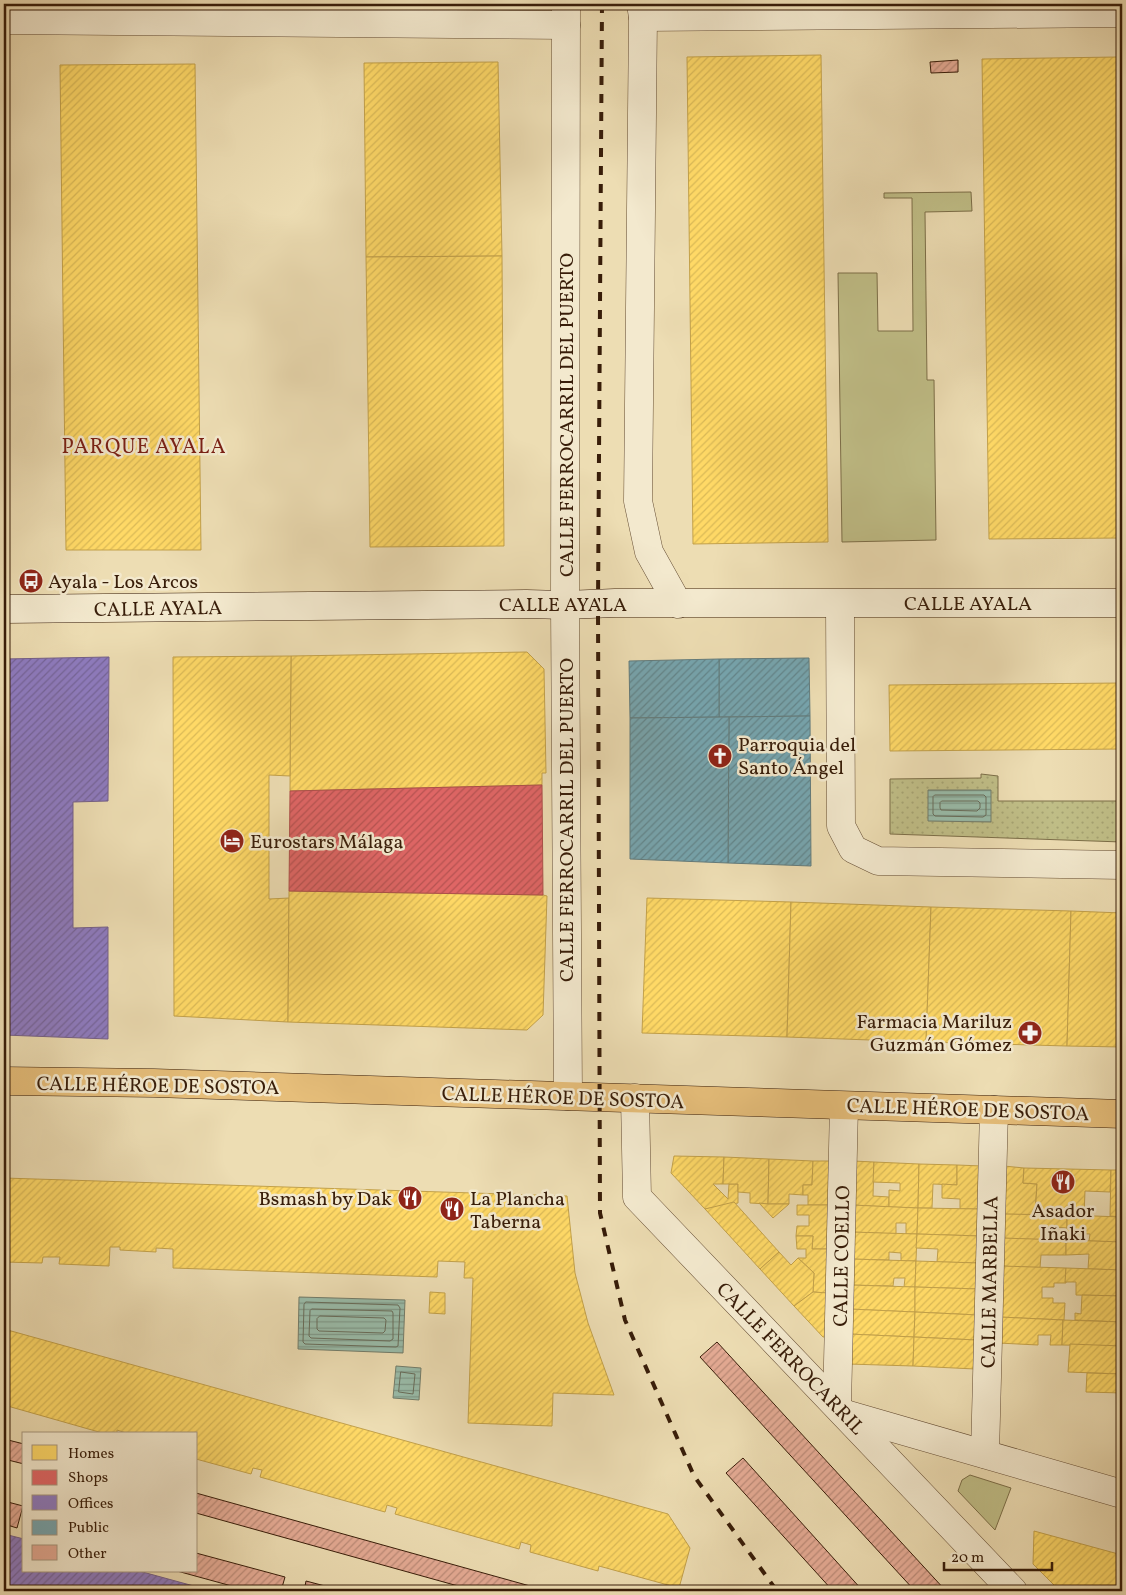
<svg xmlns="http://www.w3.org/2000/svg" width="1126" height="1595" font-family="Vollkorn,serif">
<defs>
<pattern id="grass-dots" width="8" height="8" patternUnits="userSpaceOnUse" patternTransform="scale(1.25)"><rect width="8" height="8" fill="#c0be87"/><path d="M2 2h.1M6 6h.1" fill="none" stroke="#a6a373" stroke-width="1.8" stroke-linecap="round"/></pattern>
<pattern id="water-rules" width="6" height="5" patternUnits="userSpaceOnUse" patternTransform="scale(1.25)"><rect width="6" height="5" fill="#99bcaa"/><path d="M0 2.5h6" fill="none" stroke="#7e9889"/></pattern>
<pattern id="homes-hatch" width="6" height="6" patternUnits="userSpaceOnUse" patternTransform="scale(1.25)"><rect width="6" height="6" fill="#ffd966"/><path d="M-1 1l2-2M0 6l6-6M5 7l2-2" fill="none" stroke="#dbba57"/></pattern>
<pattern id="shops-hatch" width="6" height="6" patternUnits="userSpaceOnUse" patternTransform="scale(1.25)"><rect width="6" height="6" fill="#e06666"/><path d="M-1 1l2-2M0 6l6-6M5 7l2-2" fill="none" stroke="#b75352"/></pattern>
<pattern id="offices-hatch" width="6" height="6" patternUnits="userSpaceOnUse" patternTransform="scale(1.25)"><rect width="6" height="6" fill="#8e7cc3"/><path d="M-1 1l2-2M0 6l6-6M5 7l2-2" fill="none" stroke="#75659d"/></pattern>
<pattern id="public-hatch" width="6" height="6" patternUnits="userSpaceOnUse" patternTransform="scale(1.25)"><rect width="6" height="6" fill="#76a5af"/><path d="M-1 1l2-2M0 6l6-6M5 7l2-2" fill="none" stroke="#62868d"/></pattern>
<pattern id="building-hatch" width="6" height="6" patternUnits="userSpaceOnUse" patternTransform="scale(1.25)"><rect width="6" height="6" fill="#e5ab95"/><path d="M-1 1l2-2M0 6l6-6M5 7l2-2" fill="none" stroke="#bb8b78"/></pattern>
</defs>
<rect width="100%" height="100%" fill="#edddb3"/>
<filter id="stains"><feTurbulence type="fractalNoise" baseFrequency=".004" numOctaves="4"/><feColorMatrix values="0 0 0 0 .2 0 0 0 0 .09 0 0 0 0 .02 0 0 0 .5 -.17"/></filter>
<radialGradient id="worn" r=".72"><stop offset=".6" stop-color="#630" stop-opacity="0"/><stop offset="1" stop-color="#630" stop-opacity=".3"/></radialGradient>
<!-- grass -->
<polygon fill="url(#grass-dots)" stroke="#7c6e48" points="981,774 998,776 998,801 1122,801 1122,842 890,834 890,779 981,778"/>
<!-- garden -->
<g fill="#c0be87" stroke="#7c6e48">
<polygon points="971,192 972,211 925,212 927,380 934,380 936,540 842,542 838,273 877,273 878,331 913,331 912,198 884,198 884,193"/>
<polygon points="970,1475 1011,1488 995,1530 958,1491 962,1480"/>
</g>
<!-- water -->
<g fill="url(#water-rules)" stroke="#727c6a">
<polygon points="928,790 991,790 991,822 928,821"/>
<polygon points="299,1297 405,1300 403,1353 298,1349"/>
<polygon points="396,1366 421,1368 419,1400 393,1398"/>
</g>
<!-- homes -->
<g fill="url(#homes-hatch)" stroke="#c3a14a">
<polygon points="821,55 828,542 693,544 687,57"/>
<polygon points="1117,57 1122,538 989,539 982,59"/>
<polygon points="498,62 502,256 366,257 364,63"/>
<polygon points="195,64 201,550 66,550 60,65"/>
<polygon points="502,256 504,546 370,547 366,257"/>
<polygon points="527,652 544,669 546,773 542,773 542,785 290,791 291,656"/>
<polygon points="291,656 290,776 269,775 269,899 289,898 288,1022 174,1016 173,657"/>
<polygon points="1122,683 1122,749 890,751 889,685"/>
<polygon points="289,891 543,895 547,896 543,1015 527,1030 288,1022"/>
<polygon points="647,898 791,902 787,1037 642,1033"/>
<polygon points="791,902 931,907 926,1042 787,1037"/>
<polygon points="931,907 1071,911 1067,1046 926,1042"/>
<polygon points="1071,911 1122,913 1122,1047 1067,1046"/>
<polygon points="674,1156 724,1157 723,1184 713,1184 728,1199 729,1184 738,1184 738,1203 705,1209 671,1173"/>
<polygon points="724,1157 769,1159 768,1204 750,1203 750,1193 738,1192 738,1184 723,1184"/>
<polygon points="769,1159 813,1161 812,1185 803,1185 803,1195 789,1194 789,1204 768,1204"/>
<polygon points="813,1161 831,1161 830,1205 808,1205 808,1195 803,1195 803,1185 812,1185"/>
<polygon points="853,1161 874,1162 873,1196 889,1197 889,1207 852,1205"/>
<polygon points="874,1162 919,1164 918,1208 889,1207 889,1190 900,1191 900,1183 873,1182"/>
<polygon points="919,1164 957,1165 957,1185 933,1184 932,1208 918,1208"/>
<polygon points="957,1165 982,1166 981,1209 960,1209 960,1199 942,1198 942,1184 957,1185"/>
<polygon points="1004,1166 1024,1168 1023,1183 1037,1184 1035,1215 1002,1214"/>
<polygon points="1024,1168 1111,1170 1110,1192 1085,1191 1084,1216 1035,1215 1037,1184 1023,1183"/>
<polygon points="1111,1170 1122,1170 1122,1217 1110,1216"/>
<polygon points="4,1178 567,1196 575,1273 588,1323 614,1395 553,1393 552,1426 468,1423 473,1278 464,1278 465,1262 438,1261 437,1277 173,1268 173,1249 156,1248 156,1252 120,1250 120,1247 110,1247 109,1266 59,1264 60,1257 43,1257 42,1263 4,1262"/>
<polygon points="734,1202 779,1252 760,1269 705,1209"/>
<polygon points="759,1203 768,1204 789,1204 773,1218"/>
<polygon points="797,1205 830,1205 829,1249 812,1249 813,1236 796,1236 797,1226 809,1226 809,1215 797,1215"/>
<polygon points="852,1205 918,1208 917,1234 906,1234 906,1223 896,1223 896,1234 851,1232"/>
<polygon points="918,1208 981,1209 980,1236 917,1234"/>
<polygon points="1002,1214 1067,1215 1067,1228 1042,1226 1042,1240 1001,1238"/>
<polygon points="1067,1215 1122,1217 1122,1242 1089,1241 1090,1234 1067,1233"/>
<polygon points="851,1232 917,1234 916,1261 901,1261 901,1253 889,1252 889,1260 850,1259"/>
<polygon points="917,1234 980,1236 979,1263 937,1262 938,1249 916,1248"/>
<polygon points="796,1236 813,1236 812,1249 829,1249 828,1293 813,1292 814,1273 798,1258 806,1258 806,1249 797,1249"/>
<polygon points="1001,1238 1066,1240 1066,1255 1041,1255 1040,1268 1001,1266"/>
<polygon points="1066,1240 1122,1242 1122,1270 1088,1269 1089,1254 1066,1255"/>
<polygon points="779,1252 791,1265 798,1258 814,1273 813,1292 794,1306 760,1269"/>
<polygon points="850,1259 916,1261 915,1287 904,1287 905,1278 894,1278 893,1286 850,1285"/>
<polygon points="916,1261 979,1263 979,1289 915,1287"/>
<polygon points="1001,1266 1066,1268 1066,1283 1054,1283 1054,1287 1042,1287 1042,1298 1053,1298 1053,1303 1065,1303 1064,1320 999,1317"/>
<polygon points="1066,1268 1122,1270 1122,1296 1076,1295 1076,1282 1065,1282"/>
<polygon points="850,1285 915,1287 915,1312 849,1309"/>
<polygon points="915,1287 979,1289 978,1315 915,1312"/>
<polygon points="430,1292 445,1293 445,1314 429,1313"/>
<polygon points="813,1292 828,1293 827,1337 823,1337 794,1306"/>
<polygon points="1082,1295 1122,1296 1122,1322 1075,1320 1075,1313 1081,1314"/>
<polygon points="849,1309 915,1312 914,1337 849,1334"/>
<polygon points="915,1312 978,1315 976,1340 914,1337"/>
<polygon points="999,1317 1063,1320 1062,1345 1050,1345 1051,1335 1038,1335 1038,1345 998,1343"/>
<polygon points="1063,1320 1122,1322 1122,1346 1062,1345"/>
<polygon points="4,1329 668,1514 690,1548 679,1588 599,1566 598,1571 530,1552 531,1545 521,1542 519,1549 395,1514 397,1508 387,1505 385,1512 260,1477 262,1470 253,1468 251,1474 196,1459 196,1434 129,1434 117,1430 117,1434 106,1434 4,1405"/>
<polygon points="849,1334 914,1337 913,1366 848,1364"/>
<polygon points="914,1337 976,1340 975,1369 913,1366"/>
<polygon points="1070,1344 1122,1346 1122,1374 1068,1372"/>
<polygon points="1087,1373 1122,1374 1122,1393 1086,1392"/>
<polygon points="1034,1531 1122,1555 1122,1591 1060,1591 1033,1564"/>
</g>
<!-- shops -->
<polygon fill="url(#shops-hatch)" stroke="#ae504a" points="542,785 543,895 289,891 290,791"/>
<!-- offices -->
<g fill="url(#offices-hatch)" stroke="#74608b">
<polygon points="109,657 108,801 73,802 73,928 108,927 108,1039 4,1035 4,659"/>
<polygon points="4,1534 24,1539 24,1571 139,1571 212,1591 11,1591 4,1589"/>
</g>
<!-- public -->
<g fill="url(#public-hatch)" stroke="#637c7d">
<polygon points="809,658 810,716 719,717 719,659"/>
<polygon points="719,659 719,717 630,718 629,661"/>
<polygon points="810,716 811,866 728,863 729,717"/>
<polygon points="729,717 728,863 630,859 630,718"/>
</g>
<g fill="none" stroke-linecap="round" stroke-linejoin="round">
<!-- shore -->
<g stroke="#686c5a" stroke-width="1">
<polygon points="935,795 984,795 986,797 986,815 983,817 935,816 933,814 933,797"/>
<polygon points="942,801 978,801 980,803 980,808 977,811 941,810 940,808 940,803"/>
<polygon points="306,1302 398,1305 400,1308 398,1346 396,1347 305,1344 303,1342 304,1305"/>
<polygon points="312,1309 392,1311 393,1313 393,1339 390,1341 311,1338 309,1336 310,1311"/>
<polygon points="320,1316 384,1318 386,1320 385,1331 383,1333 319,1331 317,1329 317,1319"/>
<polygon points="401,1372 415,1374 413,1394 399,1392"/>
</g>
</g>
<!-- building -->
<g fill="url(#building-hatch)" stroke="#381d09">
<polygon points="958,60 958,72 931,73 930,62"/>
<polygon points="717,1342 946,1591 915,1591 700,1357"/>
<polygon points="4,1439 24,1444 24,1464 4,1459"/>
<polygon points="743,1458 863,1591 833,1591 726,1473"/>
<polygon points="196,1493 548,1591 476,1591 196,1513"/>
<polygon points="4,1501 23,1506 17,1528 4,1524"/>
<polygon points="196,1553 285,1577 281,1591 250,1591 177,1571 196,1571"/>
<polygon points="306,1581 344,1591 304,1591"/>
</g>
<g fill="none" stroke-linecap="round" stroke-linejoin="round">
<defs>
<g id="street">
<polyline points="566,4 565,605 568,1096"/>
<polyline points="641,4 643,17 638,501 649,552 678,604"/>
<polyline points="643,17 1122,13"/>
<polyline points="4,20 566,25"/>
<polyline points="840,604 841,826 853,849 878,861 1122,865"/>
<polyline points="635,1098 637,1197 1013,1591"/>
<polyline points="837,1405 844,1106"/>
<polyline points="845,1414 1122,1494"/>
<polyline points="985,1454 994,1110"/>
</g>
<polyline id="secondary" points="4,609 526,604 565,605 615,603 1122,603"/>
<polyline id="primary" points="4,1081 154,1083 1122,1114"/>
</defs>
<!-- street casing -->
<use href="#street" stroke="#654d34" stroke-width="29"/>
<!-- secondary casing -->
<use href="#secondary" stroke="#381d09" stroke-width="29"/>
<!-- primary casing -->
<use href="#primary" stroke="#381d09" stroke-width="29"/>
<!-- street -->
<use href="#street" stroke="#f3e9ce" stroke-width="28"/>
<!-- secondary -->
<use href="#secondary" stroke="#f3e9ce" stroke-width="28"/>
<!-- primary -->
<use href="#primary" stroke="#e6be7a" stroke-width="28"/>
<!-- rail -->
<polyline stroke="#381d09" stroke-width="4" stroke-dasharray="9 9" stroke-linecap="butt" points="602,4 598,605 600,1213 625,1320 694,1476 777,1591"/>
</g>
<!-- icons -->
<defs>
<symbol id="bus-disc" viewBox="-11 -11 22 22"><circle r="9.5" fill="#8f2418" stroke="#f3e9ce"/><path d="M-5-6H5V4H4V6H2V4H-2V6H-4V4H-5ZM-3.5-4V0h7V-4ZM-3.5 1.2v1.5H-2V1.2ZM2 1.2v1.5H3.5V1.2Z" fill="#fff"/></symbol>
<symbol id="church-disc" viewBox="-11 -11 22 22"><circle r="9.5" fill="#8f2418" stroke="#f3e9ce"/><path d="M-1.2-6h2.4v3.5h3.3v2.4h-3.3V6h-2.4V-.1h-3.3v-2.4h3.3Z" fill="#fff"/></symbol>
<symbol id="hotel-disc" viewBox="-11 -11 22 22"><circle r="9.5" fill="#8f2418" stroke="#f3e9ce"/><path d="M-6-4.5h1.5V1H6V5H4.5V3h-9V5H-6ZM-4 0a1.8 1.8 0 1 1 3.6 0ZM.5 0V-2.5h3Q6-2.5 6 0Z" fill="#fff"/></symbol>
<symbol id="pharmacy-disc" viewBox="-11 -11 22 22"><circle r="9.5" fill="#8f2418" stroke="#f3e9ce"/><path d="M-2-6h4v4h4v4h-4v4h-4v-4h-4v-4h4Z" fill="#fff"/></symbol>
<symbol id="restaurant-disc" viewBox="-11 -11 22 22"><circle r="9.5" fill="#8f2418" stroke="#f3e9ce"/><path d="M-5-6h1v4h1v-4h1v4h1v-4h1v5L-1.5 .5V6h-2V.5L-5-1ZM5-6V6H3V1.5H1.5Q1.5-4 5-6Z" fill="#fff"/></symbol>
</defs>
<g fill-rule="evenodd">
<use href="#bus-disc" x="17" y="567" width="28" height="28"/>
<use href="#church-disc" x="706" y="742" width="28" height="28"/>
<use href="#hotel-disc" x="218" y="827" width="28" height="28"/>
<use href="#pharmacy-disc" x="1016" y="1019" width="28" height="28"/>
<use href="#restaurant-disc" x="1049" y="1168" width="28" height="28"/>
<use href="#restaurant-disc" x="396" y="1184" width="28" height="28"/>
<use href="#restaurant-disc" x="438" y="1195" width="28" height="28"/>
</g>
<g text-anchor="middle" stroke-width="5" stroke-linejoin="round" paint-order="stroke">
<!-- street labels -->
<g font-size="20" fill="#381d09" stroke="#f3e9ce">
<text transform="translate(566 415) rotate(-90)" y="7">CALLE FERROCARRIL DEL PUERTO</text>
<text x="968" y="610">CALLE AYALA</text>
<text x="563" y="611">CALLE AYALA</text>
<text transform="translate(158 608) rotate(-1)" y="7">CALLE AYALA</text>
<text transform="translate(566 820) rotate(-90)" y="7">CALLE FERROCARRIL DEL PUERTO</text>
<text transform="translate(158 1085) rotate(1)" y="7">CALLE HÉROE DE SOSTOA</text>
<text transform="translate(563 1097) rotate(2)" y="7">CALLE HÉROE DE SOSTOA</text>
<text transform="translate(968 1109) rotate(2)" y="7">CALLE HÉROE DE SOSTOA</text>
<text transform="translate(841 1256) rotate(-89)" y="7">CALLE COELLO</text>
<text transform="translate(989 1282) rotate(-89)" y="7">CALLE MARBELLA</text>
<text transform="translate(791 1358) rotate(46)" y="7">CALLE FERROCARRIL</text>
</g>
<!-- poi labels -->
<g font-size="20" fill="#381d09" stroke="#f3e9ce" text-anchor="start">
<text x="48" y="588">Ayala - Los Arcos</text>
<text x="738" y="751">Parroquia del<tspan x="738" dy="23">Santo Ángel</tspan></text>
<text x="250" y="848">Eurostars Málaga</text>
<text x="1012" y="1028" text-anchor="end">Farmacia Mariluz<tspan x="1012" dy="23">Guzmán Gómez</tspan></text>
<text x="392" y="1205" text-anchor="end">Bsmash by Dak</text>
<text x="470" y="1205">La Plancha<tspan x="470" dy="23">Taberna</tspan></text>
<text x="1063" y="1217" text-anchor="middle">Asador<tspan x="1063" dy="23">Iñaki</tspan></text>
</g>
<!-- neighbourhood labels -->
<g font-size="21" letter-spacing="1" fill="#7a1f14" stroke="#f3e9ce">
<text x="144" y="453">PARQUE AYALA</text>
</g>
</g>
<!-- margin -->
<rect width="1126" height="1595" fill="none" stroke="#edddb3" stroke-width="20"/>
<rect x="5" y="5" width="1116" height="1585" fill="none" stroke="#381d09" stroke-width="2.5"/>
<rect x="10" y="10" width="1106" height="1575" fill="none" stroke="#381d09"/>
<!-- legend -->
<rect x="22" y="1432" width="175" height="140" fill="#f3e9ce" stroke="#a8977f"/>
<rect x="32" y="1445" width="25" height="15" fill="#ffd966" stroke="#a8977f"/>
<text x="68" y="1458" font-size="15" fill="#381d09">Homes</text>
<rect x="32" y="1470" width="25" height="15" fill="#e06666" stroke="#a8977f"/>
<text x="68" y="1482" font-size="15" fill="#381d09">Shops</text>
<rect x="32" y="1495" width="25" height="15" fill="#8e7cc3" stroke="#a8977f"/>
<text x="68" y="1508" font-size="15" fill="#381d09">Offices</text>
<rect x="32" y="1520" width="25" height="15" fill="#76a5af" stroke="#a8977f"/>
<text x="68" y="1532" font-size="15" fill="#381d09">Public</text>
<rect x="32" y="1545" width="25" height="15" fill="#e5ab95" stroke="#a8977f"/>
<text x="68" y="1558" font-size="15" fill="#381d09">Other</text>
<!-- scale -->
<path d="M944 1562v8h108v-8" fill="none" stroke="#381d09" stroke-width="2.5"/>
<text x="951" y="1562" font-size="15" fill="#381d09" stroke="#f3e9ce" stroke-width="4" paint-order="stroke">20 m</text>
<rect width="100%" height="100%" filter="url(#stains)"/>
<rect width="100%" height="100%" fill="url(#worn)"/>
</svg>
